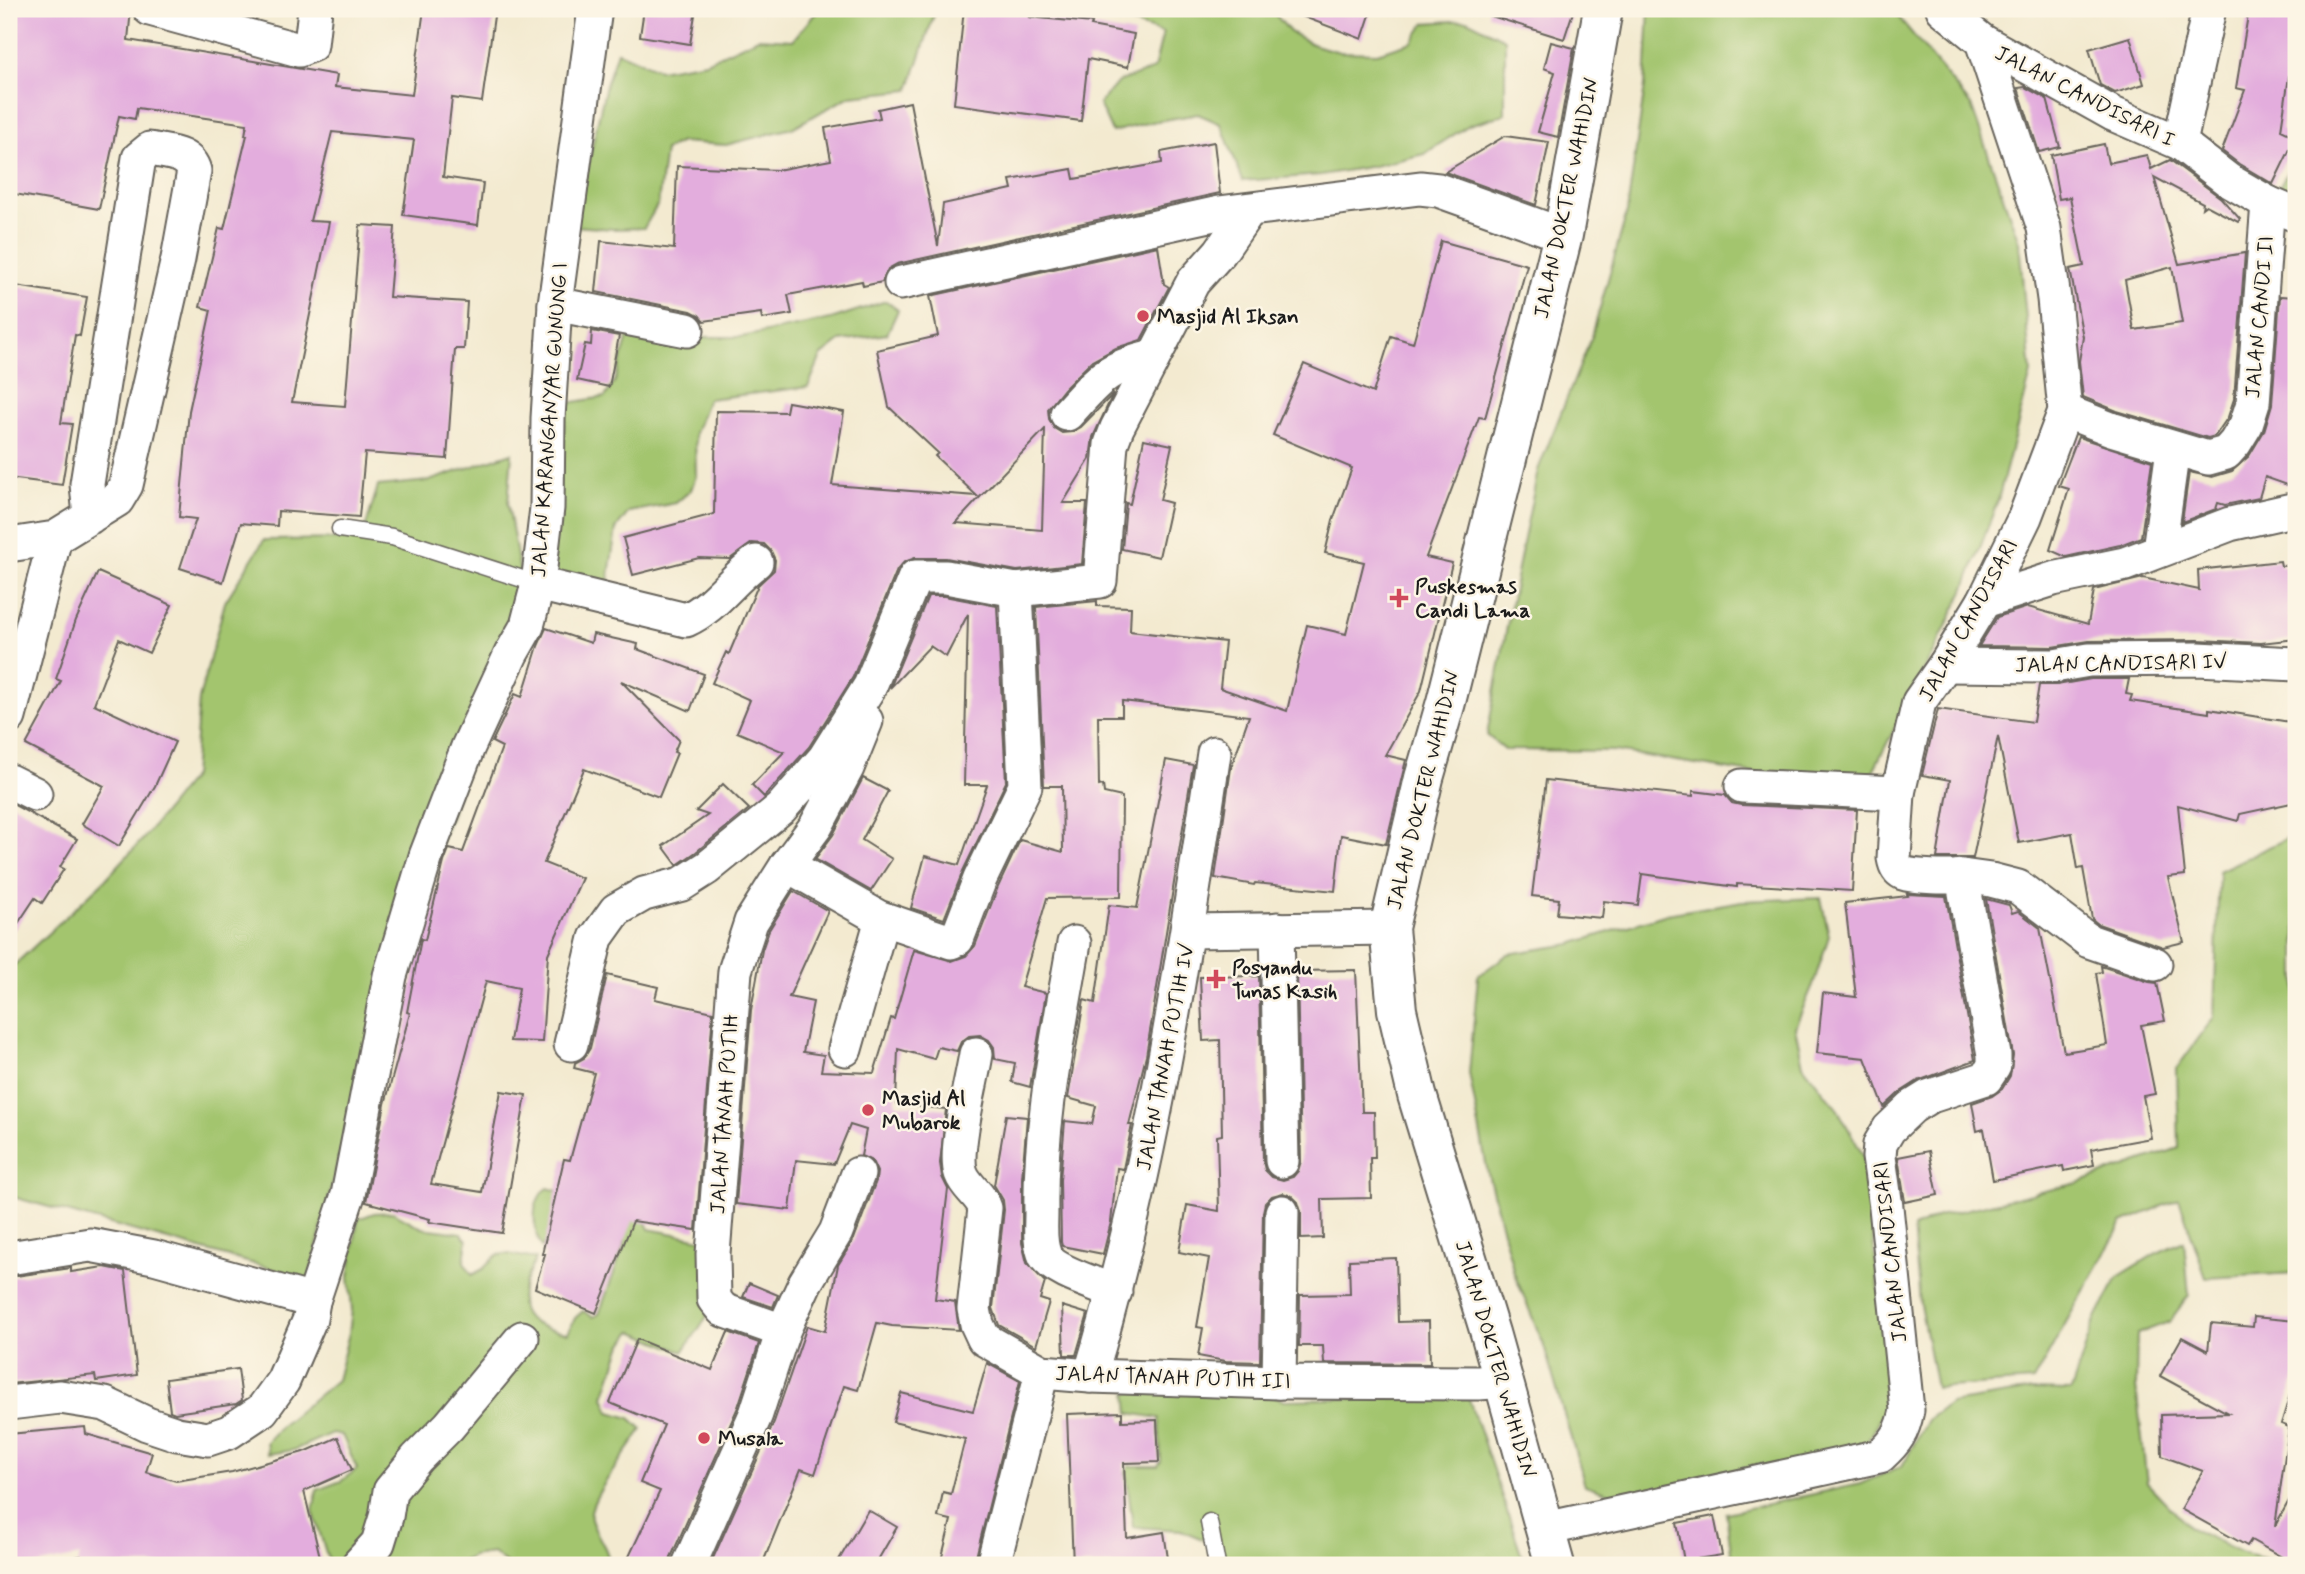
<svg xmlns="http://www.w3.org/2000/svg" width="2305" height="1574" font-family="Mynerve,sans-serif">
<rect width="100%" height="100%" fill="#fcf5e5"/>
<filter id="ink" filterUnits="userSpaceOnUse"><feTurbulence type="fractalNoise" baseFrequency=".0143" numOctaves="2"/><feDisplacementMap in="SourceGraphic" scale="14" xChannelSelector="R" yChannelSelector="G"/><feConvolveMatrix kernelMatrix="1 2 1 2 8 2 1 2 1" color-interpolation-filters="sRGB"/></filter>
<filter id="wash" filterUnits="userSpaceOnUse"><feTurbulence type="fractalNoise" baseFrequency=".00686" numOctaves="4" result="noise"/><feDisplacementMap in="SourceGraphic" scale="28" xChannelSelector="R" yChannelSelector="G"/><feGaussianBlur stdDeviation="1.57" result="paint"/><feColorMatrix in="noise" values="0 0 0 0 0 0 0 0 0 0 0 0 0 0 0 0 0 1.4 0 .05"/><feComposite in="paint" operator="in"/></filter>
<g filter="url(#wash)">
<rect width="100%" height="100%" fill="#f3ead0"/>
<!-- green -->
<g fill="#a3c56e" stroke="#607045" stroke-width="2">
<polygon points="819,9 936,9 909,90 850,96 792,128 726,145 681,142 665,150 658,204 644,228 613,229 574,226 606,85 617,51 659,70 706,62 758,38 793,40"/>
<polygon points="1089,9 1276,9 1274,13 1290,32 1314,45 1340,52 1377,53 1412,42 1425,23 1467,20 1505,39 1505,114 1469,125 1424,154 1374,166 1321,175 1243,181 1221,124 1198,114 1147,123 1112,132 1099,104 1118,82 1154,69 1163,33"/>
<polygon points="1649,9 1892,9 1971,105 2019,242 2031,373 1998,500 1963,593 1868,781 1776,777 1615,751 1505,750 1487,735 1516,578 1538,470 1592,336 1627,212 1645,85"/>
<polygon points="2296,158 2296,198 2277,190"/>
<polygon points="886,301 898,310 887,334 840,341 821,356 808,387 708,399 695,433 696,476 691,490 676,503 629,512 616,529 607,589 550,583 558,475 567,403 605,397 615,381 628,337 742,337 831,319"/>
<polygon points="512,453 508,504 525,602 356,1087 309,1279 9,1196 9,970 103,882 143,839 193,776 199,699 225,602 264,540 362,539 378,486 429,481"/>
<polygon points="2296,834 2296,1273 2206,1278 2179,1199 2122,1223 2033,1381 1936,1388 1920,1304 1913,1228 1939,1216 2078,1183 2179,1148 2177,1068 2214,1017 2219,871"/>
<polygon points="1821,898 1829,936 1813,985 1795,1027 1803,1065 1838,1110 1863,1155 1885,1340 1886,1406 1863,1450 1630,1500 1585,1485 1543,1343 1514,1273 1488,1174 1469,1073 1478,976 1508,954 1571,944 1667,914 1742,901"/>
<path d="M548,1188l96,31 5,10 63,12v68l-29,43 -51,-21 -11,16 -17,50 6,15 20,6 12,11c-11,20 -56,71 -51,90 4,16 19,30 18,46h-101l-15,-12 -21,3 -16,9h-119l-9,-6 -15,-48 4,-21 24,-9 16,-12 -15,-34 -10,-2 -38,17 -26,4 -2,-12 15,-16 56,-46 12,-47 3,-23 -3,-34 9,-57 16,-6 19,-1 29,16 39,5 6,7 -3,22 8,13 11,-6 14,-14 12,-1 27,5c-25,45 -22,66 32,74l7,-15 8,-7 10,6 6,-3 26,-71 -8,-5 -71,4 -4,6c-9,-18 -13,-47 6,-60z"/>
<polygon points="2184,1241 2189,1295 2169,1322 2137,1334 2136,1386 2147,1483 2190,1528 2245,1554 2269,1560 2274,1565 1713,1565 1732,1559 1726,1513 1860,1484 1902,1466 1927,1420 1951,1403 2032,1390 2071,1391 2093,1324 2118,1277 2155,1254"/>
<polygon points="1137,1389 1267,1394 1285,1400 1468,1396 1525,1565 1220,1565 1207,1541 1181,1530 1133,1527 1126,1472 1130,1466 1158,1466 1161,1461 1159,1418 1129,1413 1127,1394"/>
</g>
<g id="blocks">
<!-- building -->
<g fill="#e3addd" fill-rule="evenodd">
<polygon points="9,9 131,9 128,40 337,75 335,87 412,95 424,9 495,9 482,102 452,98 443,177 483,183 478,225 403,215 414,140 332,132 310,221 329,222 292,402 345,406 360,225 395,227 389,297 467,302 464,349 455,349 447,459 365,453 359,517 278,511 277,526 241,523 223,582 180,568 196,519 179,517 189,411 211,310 200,307 219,228 224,229 247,135 245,135 247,124 137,108 135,119 119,116 99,209 9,193"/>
<polygon points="644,9 696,9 690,44 640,36"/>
<polygon points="964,9 1030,9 1029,17 1092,23 1091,26 1134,34 1128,67 1088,59 1081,121 954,104"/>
<polygon points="1289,9 1372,9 1362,39 1288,11"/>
<polygon points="1489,9 1574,9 1564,39 1488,15"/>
<polygon points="2249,9 2296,16 2296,29 2281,130 2296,137 2273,184 2239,164 2222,151 2245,90 2236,88"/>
<polygon points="2130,37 2144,84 2115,93 2100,85 2089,49"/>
<polygon points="1551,42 1574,48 1558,137 1538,132 1555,72 1544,68"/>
<polygon points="2025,87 2047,99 2060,147 2039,152 2018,88"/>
<polygon points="910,102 938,246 943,204 1012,189 1010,180 1072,169 1074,179 1162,163 1161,152 1214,142 1220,193 897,264 888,269 882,282 863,286 862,281 788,295 792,314 762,319 761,313 704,321 699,315 691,311 596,292 601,241 674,249 677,166 777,170 831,160 825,128 880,118 878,109"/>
<polygon points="1505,136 1549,142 1536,205 1445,172"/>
<path d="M2104,144l4,19 39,-8 4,14 19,-9 51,38 19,21 -2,3 -32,-17 -4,3 1,-5 -49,-26 25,87 66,-11 -11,146 -6,18 -13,19 -7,2 -91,-27 -34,-14 -4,-36 4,-24 -13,-68 14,-3 -14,-69 -11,2 -8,-44zM2172,267l10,56 -48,7 -9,-50z"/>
<polygon points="1441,241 1527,265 1485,418 1479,417 1426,557 1452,563 1421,691 1385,755 1406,760 1386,844 1341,835 1335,891 1255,883 1254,885 1215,878 1231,768 1249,716 1122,701 1122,716 1098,716 1099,786 1103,785 1104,793 1122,797 1121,897 1047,898 1021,987 1046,993 1030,1087 1012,1082 1015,1063 995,1059 994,1047 989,1040 980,1035 969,1036 961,1042 957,1051 938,1047 934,1059 898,1049 896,1104 946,1109 940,1163 942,1177 948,1189 935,1299 955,1302 959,1330 892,1326 877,1323 858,1390 844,1386 815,1474 801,1469 762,1565 710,1565 774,1422 807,1326 825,1331 838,1265 854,1239 876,1181 877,1172 872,1161 861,1156 866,1130 850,1125 834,1164 796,1160 790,1210 736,1204 751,1010 762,950 769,930 793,891 828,911 789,997 813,1002 803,1052 824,1055 821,1071 874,1073 891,1018 894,1019 914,950 952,961 966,956 975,946 998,887 1020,840 1063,852 1062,786 1044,786 1036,607 1097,601 1097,606 1131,607 1130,631 1225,642 1220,688 1287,711 1307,625 1346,634 1364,562 1325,553 1333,520 1352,468 1273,435 1304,364 1373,393 1391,336 1413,343"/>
<path d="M1158,246l6,38 5,3 -28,53 -25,8 -24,13 -28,28 -16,20 1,10 5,9 8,5 10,-1 9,-5 32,-33 -20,43 -3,22 -27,44h24l-5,61 -65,7 -71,-13h-31l-11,4 -7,8 -44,107 -44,70 -45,50 -12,-12 32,-33 -47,-20 13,-32 -38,-17 14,-31 3,2 29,-69 16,-15 1,-10 -4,-9 -7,-7 -12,-1 -22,16 -31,-1 -66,17 -10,-37 91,-24 2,-103 70,1 2,-10 56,10 -12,73 145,11 -42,-40 3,-3 -49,-46 -12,-57 61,-14 -8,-40zM1045,429l-3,101 -86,-7 25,-27z"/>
<polygon points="9,285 87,297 80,336 75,335 61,423 72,424 62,485 9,478"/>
<polygon points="2280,296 2296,297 2296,488 2265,477 2259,498 2225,505 2218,503 2216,509 2182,522 2189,472 2212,477 2232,471 2249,456 2264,431 2272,404"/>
<polygon points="592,331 619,336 609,387 577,380 585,344 591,345"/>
<polygon points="2078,437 2152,461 2141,537 2120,545 2066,557 2050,550 2069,489 2059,486"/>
<polygon points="1144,439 1172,445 1160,500 1171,503 1159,557 1122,549 1126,503 1130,504"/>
<polygon points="2280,561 2281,566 2296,565 2296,639 2261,643 2198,640 2089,641 2052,647 1979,646 1997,617 2028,607 2088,624 2094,590 2143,578 2199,590 2198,570"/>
<polygon points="98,572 172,605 149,653 119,639 94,704 175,742 155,786 119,846 82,824 104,786 26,745 61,681 56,679 76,620"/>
<polygon points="928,596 944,596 997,606 1006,782 963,871 944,919 911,908 925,856 959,865 987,785 964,785 968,614 946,657 930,646 890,688"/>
<polygon points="546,628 591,643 593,634 638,644 637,649 704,674 690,711 621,681 679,740 674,752 677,753 659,797 584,769 544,863 582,878 548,954 542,1042 510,1041 519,988 486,981 431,1184 482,1192 501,1091 526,1095 502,1233 429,1222 430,1219 366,1202 385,1104 410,1013 407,1012 420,944 421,939 425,940 444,862 449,849 463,852 502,747 492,742 515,694 522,697 538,646"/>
<polygon points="2091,679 2129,679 2126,694 2132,695 2130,701 2209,713 2209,709 2296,723 2296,802 2240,814 2238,821 2178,805 2185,875 2168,877 2184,942 2163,947 2098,924 2092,919 2083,868 2078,869 2072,833 2019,843 1998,736 1973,858 1937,858 1950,780 1922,775 1938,709 2033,722 2039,685 2057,685"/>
<polygon points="1166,760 1193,765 1146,1056 1129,1125 1132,1125 1123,1169 1117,1168 1111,1222 1103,1254 1062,1246 1061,1242 1060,1180 1065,1121 1092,1124 1096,1106 1068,1098 1084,1000 1095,1003 1109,905 1137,908"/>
<polygon points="863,778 888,791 862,840 892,859 871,891 815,859 833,835"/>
<polygon points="1546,780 1693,796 1693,791 1725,795 1732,803 1741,805 1857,810 1852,891 1737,884 1737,887 1642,874 1638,905 1604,901 1602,918 1557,914 1559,899 1532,896"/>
<polygon points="723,784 749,809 696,852 677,865 663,846 708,815 696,811"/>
<polygon points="9,802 77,839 60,867 64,869 42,903 35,898 9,937"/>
<polygon points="1907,894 1946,896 1975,1060 1918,1081 1899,1093 1884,1107 1865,1058 1817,1053 1823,993 1856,997 1845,903 1908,896"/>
<polygon points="1986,899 2009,905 2012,913 2018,911 2040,928 2064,1052 2107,1045 2096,973 2102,972 2101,966 2149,982 2157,983 2165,1021 2141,1025 2155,1094 2143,1096 2151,1138 2091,1149 2094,1165 2064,1171 2063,1166 1993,1180 1984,1129 1977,1131 1972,1103 1992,1096 2002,1089 2010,1076 2013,1055"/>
<polygon points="1356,970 1362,1112 1374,1112 1375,1158 1370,1158 1371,1198 1322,1199 1323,1238 1301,1239 1301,1212 1298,1202 1292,1196 1283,1193 1272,1196 1265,1203 1263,1212 1260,1362 1225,1361 1198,1356 1203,1328 1197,1327 1209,1258 1179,1252 1187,1205 1219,1211 1217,1136 1222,1135 1220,1040 1203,1041 1200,977 1259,976 1263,1161 1265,1170 1272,1177 1283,1180 1293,1177 1298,1171 1301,1161 1297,971"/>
<polygon points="607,975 658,987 655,999 713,1012 696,1230 633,1221 596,1313 535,1288 545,1254 542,1254 564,1159 570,1160 594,1073 574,1068 575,1063 584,1058 590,1048"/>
<polygon points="1006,1115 1027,1117 1022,1178 1022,1243 1027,1263 1045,1282 1040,1299 1049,1302 1036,1346 999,1325 993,1308 1004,1210 1003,1200 994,1185"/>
<polygon points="1929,1151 1938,1195 1905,1202 1898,1157"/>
<polygon points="1396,1258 1398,1322 1429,1321 1430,1364 1324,1363 1323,1346 1299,1346 1300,1295 1350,1294 1349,1260"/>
<polygon points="104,1267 125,1271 137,1375 96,1381 95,1375 9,1384 9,1277 71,1268 71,1272"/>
<polygon points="749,1283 778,1295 773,1307 743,1297"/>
<polygon points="1062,1306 1088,1314 1076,1355 1064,1355"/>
<polygon points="2254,1317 2296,1321 2296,1375 2281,1424 2289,1427 2275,1526 2296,1488 2296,1565 2251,1540 2247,1546 2181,1509 2203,1471 2162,1456 2161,1415 2228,1413 2160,1376 2182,1337 2208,1351 2211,1323 2253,1327"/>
<polygon points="728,1332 759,1343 738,1407 671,1557 670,1565 625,1565 660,1491 640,1483 664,1425 610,1403 637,1339 712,1370"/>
<polygon points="987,1363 1020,1381 974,1565 940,1565 951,1520 938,1517 943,1492 951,1494 965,1439 893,1422 901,1393 973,1411"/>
<polygon points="238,1369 242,1400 236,1404 175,1413 170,1411 166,1379"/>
<polygon points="1122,1412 1122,1421 1157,1420 1159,1462 1124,1463 1127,1538 1164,1532 1169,1565 1073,1565 1067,1414"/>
<polygon points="85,1427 86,1434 152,1453 146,1472 176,1481 232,1472 307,1451 338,1437 352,1470 304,1491 322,1565 77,1565 80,1556 35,1565 9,1565 9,1434"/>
<polygon points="868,1510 897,1527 875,1565 836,1565"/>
<polygon points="1714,1516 1722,1555 1684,1561 1677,1523"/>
</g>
</g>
</g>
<g filter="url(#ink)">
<use href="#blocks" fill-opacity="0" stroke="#67645b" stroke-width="2"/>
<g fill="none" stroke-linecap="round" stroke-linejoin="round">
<defs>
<g id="service">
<polyline points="340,529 392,537 538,584"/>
<polyline points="1209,1522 1217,1565"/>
</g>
<g id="minor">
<polyline points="150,9 299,50 311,45 315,9"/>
<polyline points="1982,41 2113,114 2180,143 2228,180 2268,203 2296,215"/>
<polyline points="2180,143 2209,9"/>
<polyline points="901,283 1219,213 1420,188 1438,190 1563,235"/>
<polyline points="555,304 687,330"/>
<polyline points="2065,411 2111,429 2208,458 2226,453 2235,443 2246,425 2253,403 2268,203"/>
<path d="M1067,414c33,-36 38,-46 86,-57"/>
<path d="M9,545l46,-7 62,-38 9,-15 52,-226 16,-88c-5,-19 -27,-18 -44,-22l-11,9 -52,326 3,33"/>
<polyline points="2159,550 2173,449"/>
<path d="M538,584l148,36c29,-13 44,-39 70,-58"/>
<polyline points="1984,601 2053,579 2125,564 2230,524 2296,509"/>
<polyline points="1945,665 2054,666 2089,660 2198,659 2296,664"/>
<polyline points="9,717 55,538"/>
<polyline points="9,781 35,794"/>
<polyline points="1742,786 1898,793"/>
<polyline points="787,865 878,917 951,942 957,939 980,879 1025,786 1016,590"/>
<polyline points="1962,876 1991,880 2018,887 2089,941 2155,964"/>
<polyline points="1277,929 1282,1161"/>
<polyline points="1188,931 1389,928"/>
<path d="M1074,943c-15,90 -35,179 -33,270 0,14 -2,30 4,43 9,16 53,28 70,36"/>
<polyline points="571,1044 596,938 616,910 644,894 682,884 707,868 781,808 824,759 870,686 915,577 946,577 1016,590 1100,581 1111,444 1117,428 1193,282 1220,252 1249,210"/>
<polyline points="845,1049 882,919"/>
<path d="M976,1054c-4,27 -23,97 -15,119 5,14 20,22 24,35l-11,101 3,15 7,15 58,33 48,4 189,6 200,1 24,-2"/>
<polyline points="9,1258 90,1245 154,1257 313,1301"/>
<polyline points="783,1331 723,1310 714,1299 713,1254 735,971 751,922 787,865 816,826 847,768 866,721"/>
<path d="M1090,1376c61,-203 93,-413 124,-623"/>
<polyline points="1279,1382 1282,1212"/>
<polyline points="9,1403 60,1397 105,1404 147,1424 177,1434 208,1439 229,1432 262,1410 283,1381 310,1319 313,1301 348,1195 390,976 426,856 468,747 511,654 527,626 538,584 547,508 548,418 555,304 595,9"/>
<path d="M1545,1529l335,-73c16,-14 23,-24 27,-46l-21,-203 -7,-50 1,-13 9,-15 23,-22 16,-10 58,-19 8,-12v-11l-32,-179c-13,2 -48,1 -59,-3 -6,-3 -8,-9 -9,-15l4,-65 21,-91 26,-37 39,-64 41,-84 40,-106 -11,-112 -10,-71 -62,-187 -39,-32"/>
<polyline points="358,1565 378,1543 386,1517 390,1491 417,1458 449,1426 522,1338"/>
<polyline points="689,1565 756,1414 783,1331 805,1283 836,1232 858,1174"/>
<polyline points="993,1565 1042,1372"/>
</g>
<polyline id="trunk" points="1555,1565 1490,1333 1417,1095 1397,1010 1389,928 1424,778 1446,702 1563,235 1603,9"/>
</defs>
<!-- service casing -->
<use href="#service" stroke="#67645b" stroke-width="19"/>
<!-- minor casing -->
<use href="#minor" stroke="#67645b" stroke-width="37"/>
<!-- trunk casing -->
<use href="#trunk" stroke="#67645b" stroke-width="42"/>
<!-- service -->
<use href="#service" stroke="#fff" stroke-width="16"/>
<!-- minor -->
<use href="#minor" stroke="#fff" stroke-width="33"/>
<!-- trunk -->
<use href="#trunk" stroke="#fff" stroke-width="38"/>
</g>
</g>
<!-- markers -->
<g fill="#d1495b" stroke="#fcf5e5" stroke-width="2.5">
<circle cx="1143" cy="316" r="7"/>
<path d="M1395.5 587.5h7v7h7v7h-7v7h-7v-7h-7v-7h7z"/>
<path d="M1212.5 968.5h7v7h7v7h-7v7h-7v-7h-7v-7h7z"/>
<circle cx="868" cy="1110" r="7"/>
<circle cx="704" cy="1438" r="7"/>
</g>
<g text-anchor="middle" stroke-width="5" stroke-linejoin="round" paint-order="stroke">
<!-- street labels -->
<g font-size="21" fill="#1c1c1c" stroke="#fcf5e5">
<text transform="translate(2085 96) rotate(27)" y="7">JALAN CANDISARI I</text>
<text transform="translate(1566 198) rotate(-78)" y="7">JALAN DOKTER WAHIDIN</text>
<text transform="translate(2259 317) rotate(-85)" y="7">JALAN CANDI II</text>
<text transform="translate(549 420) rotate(-86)" y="7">JALAN KARANGANYAR GUNUNG I</text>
<text transform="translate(1968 620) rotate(-61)" y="7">JALAN CANDISARI</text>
<text transform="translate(2121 663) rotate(-1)" y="7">JALAN CANDISARI IV</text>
<text transform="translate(1423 790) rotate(-76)" y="7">JALAN DOKTER WAHIDIN</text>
<text transform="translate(1165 1057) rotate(-79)" y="7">JALAN TANAH PUTIH IV</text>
<text transform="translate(724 1114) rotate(-86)" y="7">JALAN TANAH PUTIH</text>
<text transform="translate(1890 1252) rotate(-96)" y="7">JALAN CANDISARI</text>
<text transform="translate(1496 1359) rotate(74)" y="7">JALAN DOKTER WAHIDIN</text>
<text transform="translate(1173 1377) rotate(2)" y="7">JALAN TANAH PUTIH III</text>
</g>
<!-- poi labels -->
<g font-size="21" font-weight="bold" fill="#1c1c1c" stroke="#fcf5e5" text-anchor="start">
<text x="1157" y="323">Masjid Al Iksan</text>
<text x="1415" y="593">Puskesmas<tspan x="1415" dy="24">Candi Lama</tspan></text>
<text x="1232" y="974">Posyandu<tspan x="1232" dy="24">Tunas Kasih</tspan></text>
<text x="882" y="1105">Masjid Al<tspan x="882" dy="24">Mubarok</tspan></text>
<text x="718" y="1445">Musala</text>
</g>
</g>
<!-- margin -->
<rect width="2305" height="1574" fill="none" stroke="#fcf5e5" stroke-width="35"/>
</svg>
